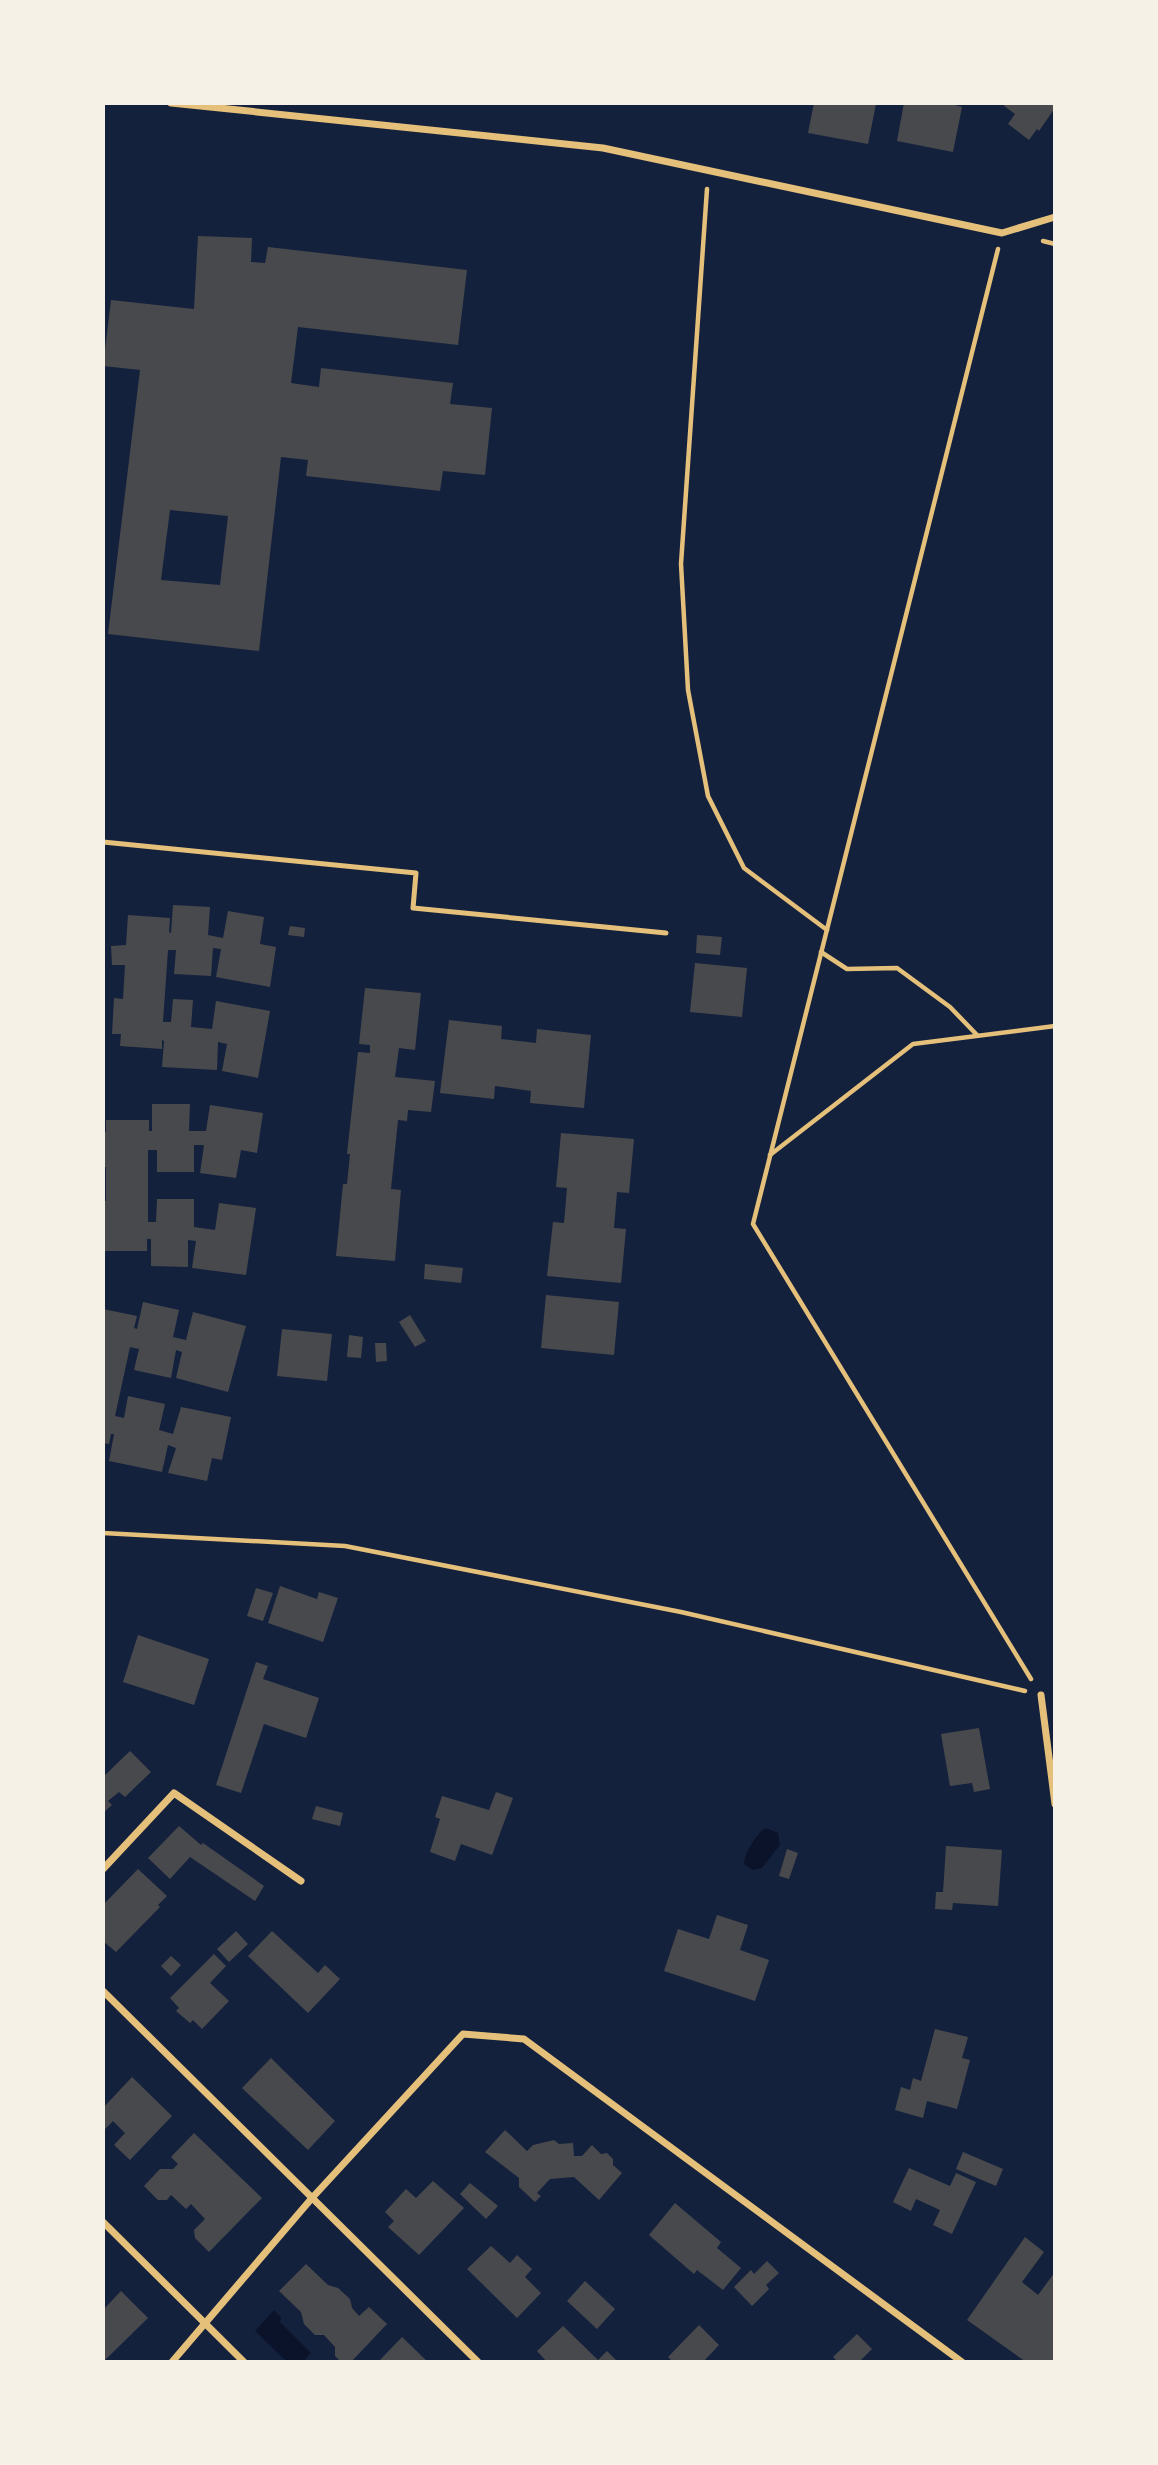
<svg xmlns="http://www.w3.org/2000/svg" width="1158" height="2465" font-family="'Nunito Sans',sans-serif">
<rect width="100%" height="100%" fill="#14213d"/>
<!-- water -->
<g fill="#0b132b">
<path d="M766,1828l12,5 2,12 -18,23 -10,2 -8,-6c0,-10 13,-32 22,-36z"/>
<polygon points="274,2310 281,2317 280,2322 311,2353 303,2362 287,2362 255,2331"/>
</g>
<!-- building -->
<g fill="#48494c" fill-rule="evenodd">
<polygon points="814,103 876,104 868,144 808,133"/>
<polygon points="904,103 948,103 962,107 953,152 897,141"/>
<polygon points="1006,103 1055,103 1055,108 1039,131 1037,129 1029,140 1008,124 1015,114 1004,106"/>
<path d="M198,236l54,2 -1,24 14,1 3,-16 199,23 -9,75 -160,-18 -7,56 28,4 2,-19 132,15 -3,21 42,4 -7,67 -42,-4 -3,20 -134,-15 2,-16 -27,-3 -22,194 -151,-17 32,-264 -37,-4 8,-66 83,9zM170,510l58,6 -8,69 -59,-5z"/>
<polygon points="173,905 210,907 208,935 223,938 228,911 264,917 260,944 276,947 270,987 216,977 221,949 213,948 211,976 174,974 176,950 168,950 163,1022 171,1022 173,999 193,1000 191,1027 212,1029 216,1001 270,1011 258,1078 222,1071 227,1044 218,1042 217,1070 162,1067 164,1041 162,1040 162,1049 120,1046 121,1034 112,1034 114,998 123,999 125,965 112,965 111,946 126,945 128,915 170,918 169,932 171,933"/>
<polygon points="290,926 305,928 304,937 288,935"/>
<polygon points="697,935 722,937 720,955 696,953"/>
<polygon points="695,963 747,968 742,1017 690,1012"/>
<polygon points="365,988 421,993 415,1050 399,1048 395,1077 435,1081 431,1112 408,1110 407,1121 398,1120 391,1189 401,1190 395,1261 336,1256 343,1184 347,1184 350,1154 347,1154 358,1052 370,1053 370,1045 359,1044"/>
<polygon points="449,1020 502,1026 501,1039 536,1043 537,1029 591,1035 584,1108 530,1103 531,1091 495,1086 494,1099 440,1093"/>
<polygon points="152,1104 190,1104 189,1131 206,1131 210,1105 263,1113 257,1153 241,1150 236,1178 200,1173 204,1145 194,1145 194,1172 157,1172 157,1150 148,1150 148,1222 156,1222 157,1199 194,1199 194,1227 215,1230 219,1203 256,1208 246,1275 192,1268 196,1241 188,1240 188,1267 151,1266 151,1239 147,1239 147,1251 105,1251 103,1201 106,1201 106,1167 103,1167 103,1132 106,1132 106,1120 149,1120 149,1131 152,1131"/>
<polygon points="561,1133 634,1139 629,1193 617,1192 614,1228 626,1229 621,1283 547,1276 553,1222 564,1223 567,1188 556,1187"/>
<polygon points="425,1264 463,1268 461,1283 424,1279"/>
<polygon points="546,1295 619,1302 614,1355 541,1348"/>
<polygon points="143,1302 179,1310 173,1337 186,1340 193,1312 246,1326 228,1392 176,1378 182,1352 176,1350 171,1378 134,1370 139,1349 130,1347 115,1416 124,1418 128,1396 165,1404 159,1430 173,1434 181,1407 231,1417 222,1460 212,1458 207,1481 168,1473 176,1448 168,1445 162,1472 109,1461 114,1434 111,1434 109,1444 103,1443 103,1309 137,1316 134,1328 137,1329"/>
<polygon points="410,1315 426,1341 415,1347 399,1322"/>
<polygon points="282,1329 332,1334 327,1381 277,1376"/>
<polygon points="349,1335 363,1337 361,1358 347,1357"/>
<polygon points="375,1343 386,1343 387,1361 376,1362"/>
<polygon points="280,1586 317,1599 319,1592 338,1598 323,1642 268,1623"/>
<polygon points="256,1588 273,1593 263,1621 247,1616"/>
<polygon points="138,1635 209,1659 194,1705 123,1682"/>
<polygon points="256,1662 268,1666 263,1679 319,1698 306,1738 264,1724 241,1793 216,1785"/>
<polygon points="979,1728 990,1789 974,1792 972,1783 950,1786 941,1734"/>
<polygon points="130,1751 151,1772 125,1797 119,1792 108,1801 112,1805 103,1813 103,1777"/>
<polygon points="496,1792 513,1798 492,1855 461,1844 455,1861 430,1852 440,1819 435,1817 442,1796 489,1810"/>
<polygon points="316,1806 343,1813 340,1826 312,1819"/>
<polygon points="179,1826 201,1845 203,1843 264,1886 255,1901 190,1857 170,1879 148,1858"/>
<polygon points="946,1846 1002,1850 998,1906 953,1903 952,1910 935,1909 936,1892 943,1892"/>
<polygon points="787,1849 798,1853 789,1879 779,1876"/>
<polygon points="138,1869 167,1896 158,1905 160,1907 116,1952 103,1941 103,1905"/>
<polygon points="717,1915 748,1925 740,1950 769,1960 755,2001 664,1971 678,1929 709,1939"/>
<polygon points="236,1931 248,1944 229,1962 217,1949"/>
<polygon points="272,1931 318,1973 325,1965 340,1979 308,2013 248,1956"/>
<polygon points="214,1954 226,1966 210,1983 229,2001 202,2029 193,2020 190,2023 176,2011 179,2008 170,1998"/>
<polygon points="171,1956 181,1965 171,1976 161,1966"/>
<polygon points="935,2029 968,2037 962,2058 970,2060 957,2109 927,2101 923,2118 895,2110 901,2087 910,2090 913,2078 921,2081"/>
<polygon points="271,2058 335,2121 308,2150 242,2088"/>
<polygon points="132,2077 172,2116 130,2160 114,2145 125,2133 113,2121 103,2131 103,2108"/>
<polygon points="505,2130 527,2151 533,2145 554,2140 559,2144 573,2143 574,2156 582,2156 592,2145 601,2154 607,2153 613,2159 613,2165 622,2173 599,2200 574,2177 550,2179 537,2193 541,2196 535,2202 519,2187 519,2178 485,2152"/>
<polygon points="194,2133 262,2198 209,2252 195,2238 194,2230 205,2219 191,2204 186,2209 171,2195 167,2200 158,2200 144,2186 160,2169 173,2169 178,2164 171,2157"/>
<polygon points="963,2152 1003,2169 996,2186 956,2169"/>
<polygon points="909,2168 950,2186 956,2173 976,2182 952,2234 933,2225 940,2210 916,2199 911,2211 893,2202"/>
<polygon points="433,2181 464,2208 419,2255 388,2227 394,2221 385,2212 406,2189 416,2198"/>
<polygon points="470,2183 498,2206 486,2219 460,2194"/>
<polygon points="675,2203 721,2242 717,2248 741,2268 723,2290 697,2270 694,2274 649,2235"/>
<polygon points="1025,2237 1044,2252 1022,2282 1038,2295 1055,2272 1055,2362 1026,2362 967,2320"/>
<polygon points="491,2246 510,2263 517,2255 532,2269 525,2277 541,2293 517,2318 467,2269"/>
<polygon points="767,2261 779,2273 766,2285 769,2289 752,2306 734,2287 751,2270 754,2274"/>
<polygon points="306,2264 328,2285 338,2288 350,2299 352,2308 359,2316 369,2307 387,2324 351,2362 339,2360 335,2356 335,2347 324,2335 315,2335 304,2324 301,2312 279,2291"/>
<polygon points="585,2281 615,2309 597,2329 567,2301"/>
<polygon points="121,2291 148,2318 103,2362 103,2310"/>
<polygon points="699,2325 719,2345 703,2362 673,2362 668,2357"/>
<polygon points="563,2326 598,2360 607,2351 618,2362 547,2362 537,2351"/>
<polygon points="857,2334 872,2349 859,2362 838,2362 833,2357"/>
<polygon points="402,2337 428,2362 378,2362"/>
</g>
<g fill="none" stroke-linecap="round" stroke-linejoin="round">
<!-- path -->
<g stroke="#e5c07b" stroke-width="4.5">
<polyline points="707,189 681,564 688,690 708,796 744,868 827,930"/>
<polyline points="1043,241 1055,244"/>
<polyline points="998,249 753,1224 1031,1679"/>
<polyline points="821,952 847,969 897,968 950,1007 977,1035"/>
<polyline points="770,1155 913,1044 1055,1026"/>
<polyline points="103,1533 345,1546 681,1612 1025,1691"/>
</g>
<!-- service -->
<polyline stroke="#e5c07b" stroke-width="5" points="103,842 416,873 413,908 666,933"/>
<!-- minor -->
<g stroke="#e5c07b" stroke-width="7">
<polyline points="171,103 603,148 1002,233 1055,217"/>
<polyline points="1041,1695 1055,1804"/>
<polyline points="103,1869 174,1793 301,1881"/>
<polyline points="103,1991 478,2362"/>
<polyline points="103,2222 244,2362"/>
<polyline points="172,2362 312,2198 463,2034 524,2039 962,2362"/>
</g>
</g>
<!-- border -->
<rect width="1158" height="2465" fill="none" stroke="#f6f1e7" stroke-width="210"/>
</svg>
